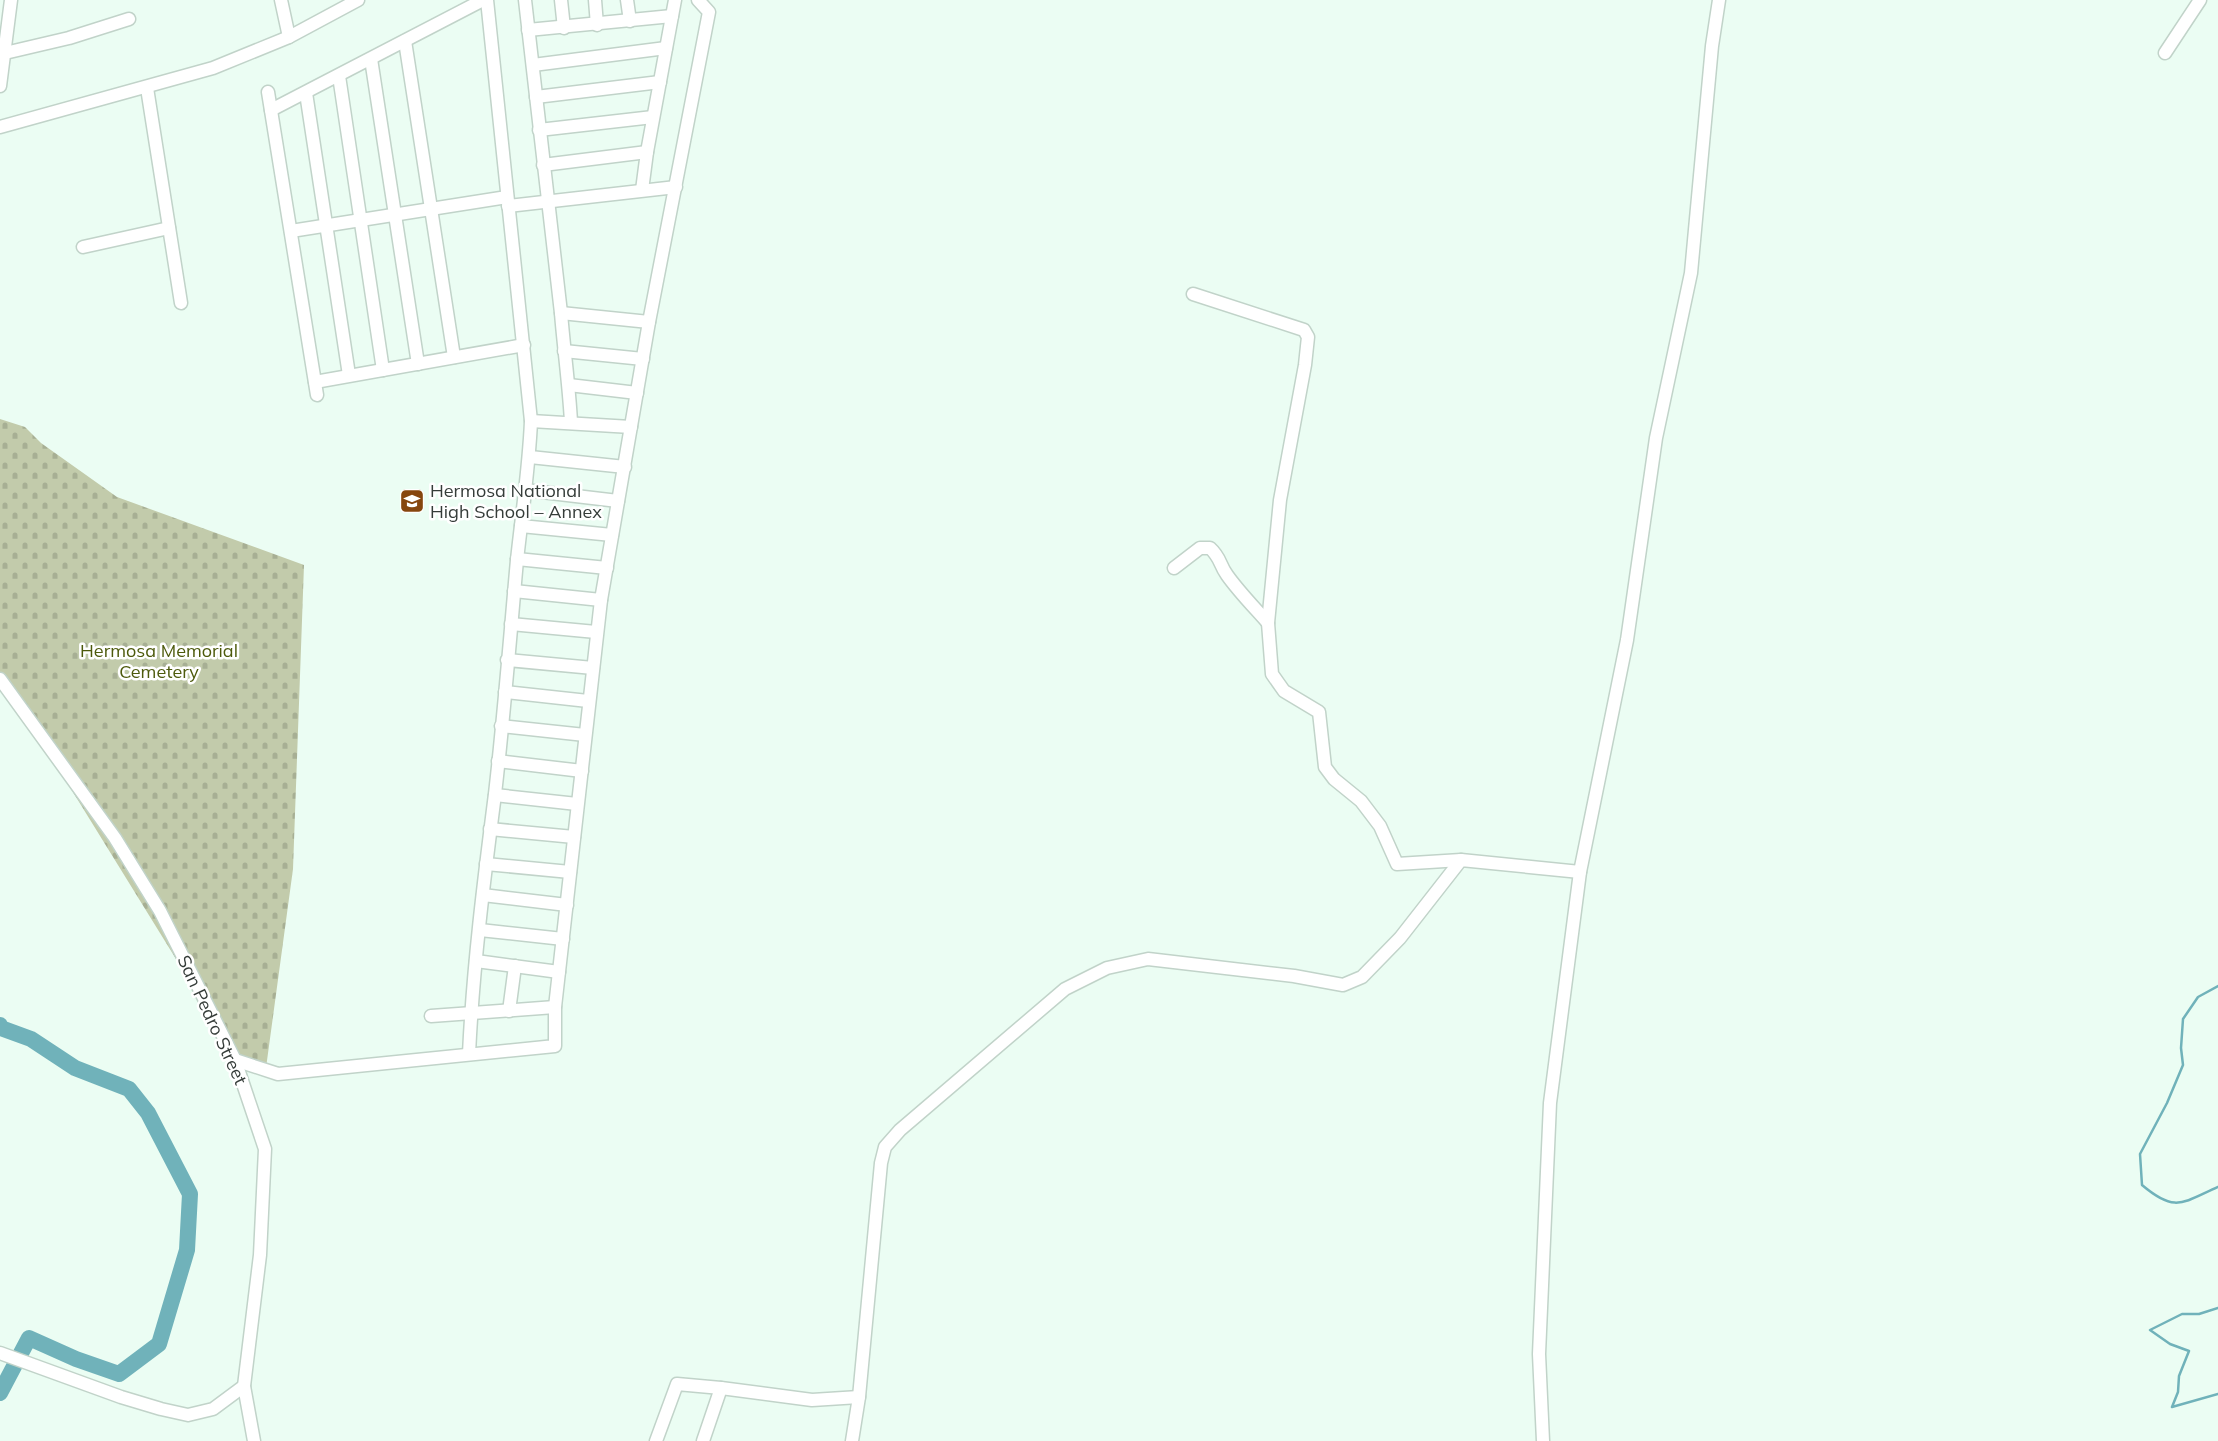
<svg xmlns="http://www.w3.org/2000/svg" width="2218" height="1441" font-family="Mulish,sans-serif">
<defs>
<pattern id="cemetery-stones" width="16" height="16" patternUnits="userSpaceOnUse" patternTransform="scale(1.25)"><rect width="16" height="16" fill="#c2cbab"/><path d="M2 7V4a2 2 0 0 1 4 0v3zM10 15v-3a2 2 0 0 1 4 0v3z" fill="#a7af94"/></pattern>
</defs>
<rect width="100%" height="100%" fill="#ebfdf3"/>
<!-- cemetery -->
<polygon fill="url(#cemetery-stones)" points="0,419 25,427 41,443 117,497 304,565 293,869 266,1068 239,1061 0,674"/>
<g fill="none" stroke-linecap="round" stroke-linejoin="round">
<!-- stream -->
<g stroke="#70b2ba" stroke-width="2.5">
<path d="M2218,986l-20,11 -15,22 -2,29 2,17 -16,38 -27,51 2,31c33,28 40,18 76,2"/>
<polyline points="2218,1308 2199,1314 2182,1314 2150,1330 2170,1344 2189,1351 2179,1376 2178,1392 2172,1407 2218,1394"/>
</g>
<!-- river -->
<polyline stroke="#70b2ba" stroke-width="16" points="0,1025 1,1028 31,1039 75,1068 129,1089 148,1113 190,1194 187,1250 159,1344 119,1374 76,1359 29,1338 0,1393"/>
<defs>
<g id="minor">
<polyline points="281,0 289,37"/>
<path d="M525,0l36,313c3,37 8,72 10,109"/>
<polyline points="561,0 564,28"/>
<polyline points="595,0 597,25"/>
<polyline points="627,0 630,21"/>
<polyline points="528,30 672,16"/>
<polyline points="405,41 454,357"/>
<polyline points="5,53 69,38 129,19"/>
<polyline points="2165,53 2200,0"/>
<polyline points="371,59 418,364"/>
<polyline points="533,65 666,48"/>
<polyline points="339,76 383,370"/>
<polyline points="0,86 11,0"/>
<polyline points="147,88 181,303"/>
<polyline points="268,92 317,395"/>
<polyline points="306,93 349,375"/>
<polyline points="536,97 660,82"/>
<polyline points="271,110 483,0"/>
<polyline points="0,127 213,68 289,37 358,0"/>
<polyline points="539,130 653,117"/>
<polyline points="543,165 647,152"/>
<polyline points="642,190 647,152 675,0"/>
<polyline points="508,206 676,187"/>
<polyline points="291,231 507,197"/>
<polyline points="83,247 169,228"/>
<polyline points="1193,294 1304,330 1308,337 1305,365 1280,500 1268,623 1272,674 1284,691 1319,712 1325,767 1334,779 1361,801 1380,826 1397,864 1461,860"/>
<polyline points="561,313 649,322"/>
<polyline points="564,351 643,359"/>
<polyline points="315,382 524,345"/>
<polyline points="569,385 637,393"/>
<polyline points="531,421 631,427"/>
<polyline points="530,457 625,467"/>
<polyline points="525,490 618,501"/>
<polyline points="521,526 612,535"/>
<polyline points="517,559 607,568"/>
<path d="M1174,568l26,-20h10c11,10 9,16 17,27 12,17 27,32 41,48"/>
<polyline points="514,591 601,600"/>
<polyline points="511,624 596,632"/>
<polyline points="507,660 593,668"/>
<polyline points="0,679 115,838 160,911 235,1060 265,1149 260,1255 244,1386 254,1441"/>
<polyline points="505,692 588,701"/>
<polyline points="501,726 585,735"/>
<polyline points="498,761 582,771"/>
<polyline points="495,795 577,804"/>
<polyline points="490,829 574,837"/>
<polyline points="486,864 570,872"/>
<polyline points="483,895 567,905"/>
<polyline points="480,930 563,939"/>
<polyline points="476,961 559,972"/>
<polyline points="509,1011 515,966"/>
<polyline points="431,1016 555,1007"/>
<path d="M469,1054c4,-87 15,-174 26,-260 9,-78 15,-156 22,-234 5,-46 12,-92 14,-139l-44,-421"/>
<polyline points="235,1060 278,1074 555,1046 555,1007 601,600 649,322 709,12 698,0"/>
<polyline points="0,1353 121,1397 161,1409 188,1415 213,1409 244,1386"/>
<polyline points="656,1441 677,1384 721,1388 812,1400 859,1397"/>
<polyline points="703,1441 721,1388"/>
<polyline points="852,1441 859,1397 881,1163 885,1147 900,1130 1065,989 1107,968 1148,959 1294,976 1343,985 1362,977 1400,938 1461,860 1580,872"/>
<polyline points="1543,1441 1539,1354 1550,1103 1580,872 1627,640 1656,438 1691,273 1712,46 1719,0"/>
</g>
</defs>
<!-- minor casing -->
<use href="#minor" stroke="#c1d3c9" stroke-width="15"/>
<!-- minor -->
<use href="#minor" stroke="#fff" stroke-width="12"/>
</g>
<!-- icons -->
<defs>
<symbol id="school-square" viewBox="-11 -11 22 22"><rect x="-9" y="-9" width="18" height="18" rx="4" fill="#86460e" stroke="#fff"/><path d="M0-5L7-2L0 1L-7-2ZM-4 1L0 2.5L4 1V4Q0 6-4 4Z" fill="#fff"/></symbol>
</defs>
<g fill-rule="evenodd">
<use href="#school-square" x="398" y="487" width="28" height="28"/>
</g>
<g text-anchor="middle" stroke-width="5" stroke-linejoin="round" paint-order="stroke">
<!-- poi labels -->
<g font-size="18" fill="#353c39" stroke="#fff" text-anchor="start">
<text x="430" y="497">Hermosa National<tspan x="430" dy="21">High School – Annex</tspan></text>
</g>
<!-- park labels -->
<g font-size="18" fill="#4d5a0c" stroke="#fff">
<text x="159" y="657">Hermosa Memorial<tspan x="159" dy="21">Cemetery</tspan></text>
</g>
<!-- street labels -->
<g font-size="18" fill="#353c39" stroke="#fff">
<text transform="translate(212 1020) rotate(65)" y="6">San Pedro Street</text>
</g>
</g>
</svg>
